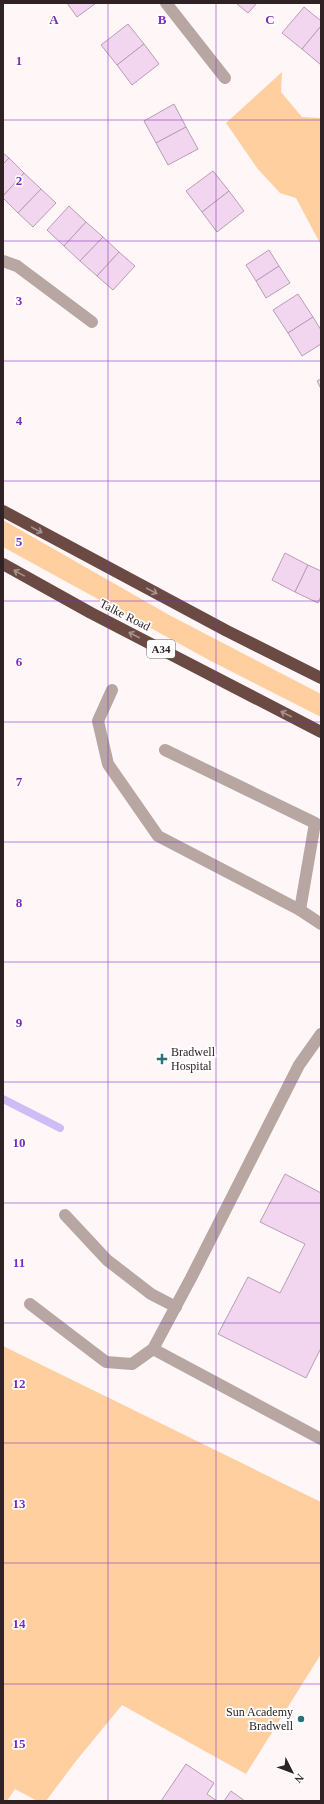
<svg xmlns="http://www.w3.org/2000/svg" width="324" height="1804" font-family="Georgia,serif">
<rect width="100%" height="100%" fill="#fff6f8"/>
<!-- green -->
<g fill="#ffcf9f">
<polygon points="282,72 281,92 302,117 321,118 321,245 296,198 280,193 257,168 226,123"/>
<polygon points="3,520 171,616 321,694 321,717 209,660 3,547"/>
<polygon points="3,1346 321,1502 321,1654 246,1774 122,1705 76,1761 46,1801 37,1801 15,1789 7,1801 3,1801"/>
</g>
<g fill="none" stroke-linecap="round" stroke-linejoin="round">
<!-- stream -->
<polyline stroke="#cebcf7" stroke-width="8" points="3,1099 60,1128"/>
</g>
<!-- building -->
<g fill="#f2d5ee" stroke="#b99db5">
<polygon points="67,3 96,3 77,17"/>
<polygon points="236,3 257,3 248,13"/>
<polygon points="304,7 321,21 321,26 302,49 282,33"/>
<polygon points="128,24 144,44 117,65 101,45"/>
<polygon points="321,26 321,65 302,49"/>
<polygon points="144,44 159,64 132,85 117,65"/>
<polygon points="174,104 186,127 156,143 144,121"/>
<polygon points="186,127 198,149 168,165 156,143"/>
<polygon points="3,153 9,158 3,164"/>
<polygon points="9,158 24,173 3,196 3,164"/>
<polygon points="213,171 229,191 202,212 186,191"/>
<polygon points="24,173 41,189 18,213 3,198 3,196"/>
<polygon points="41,189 56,203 33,227 18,213"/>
<polygon points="229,191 244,211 217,232 202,212"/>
<polygon points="69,206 86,222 64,246 47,230"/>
<polygon points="86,222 103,237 80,261 64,246"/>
<polygon points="103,237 119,252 97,276 80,261"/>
<polygon points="269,250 279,266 256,281 246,265"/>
<polygon points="119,252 135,266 113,290 97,276"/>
<polygon points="279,266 290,283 266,298 256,281"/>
<polygon points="298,294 313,317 288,333 273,310"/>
<polygon points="313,317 321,330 321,344 302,356 288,333"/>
<polygon points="321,379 321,389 317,381"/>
<polygon points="285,553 308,565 295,592 272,580"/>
<polygon points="308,565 321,571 321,596 318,603 295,592"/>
<polygon points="285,1174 321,1193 321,1348 306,1378 218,1334 248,1277 280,1293 305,1244 260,1222"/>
<polygon points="186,1764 214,1783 207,1794 217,1801 161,1801"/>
<polygon points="231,1791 245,1801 224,1801"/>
</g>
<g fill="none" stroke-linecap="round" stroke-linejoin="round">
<!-- lane -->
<g stroke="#b7a6a2" stroke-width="12">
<polyline points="112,690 98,721 108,764 158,836 300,910 321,924"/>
<polyline points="165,750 315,823 300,910"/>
<polyline points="65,1215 107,1260 151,1294 176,1307"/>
<polyline points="30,1304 106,1362 132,1364 153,1349 191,1278 299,1065 321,1034"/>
<polyline points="153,1349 321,1439"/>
</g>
<!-- street -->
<g stroke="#b7a6a2" stroke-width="12">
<polyline points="166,3 225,78"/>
<polyline points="3,261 17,266 92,322"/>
</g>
<!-- highway -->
<g stroke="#6a4a42" stroke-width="12">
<polyline points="3,511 227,631 321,678"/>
<polyline points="3,564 91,613 321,732"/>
</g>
</g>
<!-- one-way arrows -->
<defs><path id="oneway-shaft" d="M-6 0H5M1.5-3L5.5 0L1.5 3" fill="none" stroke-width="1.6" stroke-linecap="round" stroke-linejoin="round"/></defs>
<g stroke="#a6928e">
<use href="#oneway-shaft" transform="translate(37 530) rotate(28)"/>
<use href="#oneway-shaft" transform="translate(19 573) rotate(-151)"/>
<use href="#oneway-shaft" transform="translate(152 591) rotate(28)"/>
<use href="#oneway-shaft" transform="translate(134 635) rotate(-153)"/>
<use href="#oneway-shaft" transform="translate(286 714) rotate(-153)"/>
</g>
<!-- grid -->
<path fill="none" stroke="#7b2cbf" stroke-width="1" stroke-opacity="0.55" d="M108,3v1798M216,3v1798M3,120h318M3,241h318M3,361h318M3,481h318M3,601h318M3,722h318M3,842h318M3,962h318M3,1082h318M3,1203h318M3,1323h318M3,1443h318M3,1563h318M3,1684h318"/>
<!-- markers -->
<g fill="#287278" stroke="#fff" stroke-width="1.5">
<path d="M160 1053h4v4h4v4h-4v4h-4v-4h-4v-4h4z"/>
<circle cx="301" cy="1719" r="4"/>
</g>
<g text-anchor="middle" stroke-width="3.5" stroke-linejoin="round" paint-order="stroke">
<!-- shield labels -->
<rect fill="#fff" stroke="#6d6466" stroke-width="1" x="147" y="640" width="28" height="18" rx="3"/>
<g font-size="11" font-weight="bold" fill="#2f2124">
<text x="161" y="653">A34</text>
</g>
<!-- street labels -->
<g font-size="12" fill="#2f2124" stroke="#fff">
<text transform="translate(125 615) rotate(27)" y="4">Talke Road</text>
</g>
<!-- poi labels -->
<g font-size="12" fill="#2f2124" stroke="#fff" text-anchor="start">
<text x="171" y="1056">Bradwell<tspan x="171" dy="14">Hospital</tspan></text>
<text x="293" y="1716" text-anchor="end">Sun Academy<tspan x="293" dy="14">Bradwell</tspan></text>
</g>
</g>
<g font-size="13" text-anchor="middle" font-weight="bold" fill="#7b2cbf" stroke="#fff" stroke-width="3.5" stroke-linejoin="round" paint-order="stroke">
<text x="54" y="24">A</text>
<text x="162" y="24">B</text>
<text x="270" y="24">C</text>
<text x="19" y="65">1</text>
<text x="19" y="185">2</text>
<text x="19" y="305">3</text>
<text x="19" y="425">4</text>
<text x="19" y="546">5</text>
<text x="19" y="666">6</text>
<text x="19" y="786">7</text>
<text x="19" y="907">8</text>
<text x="19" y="1027">9</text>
<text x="19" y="1147">10</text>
<text x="19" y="1267">11</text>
<text x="19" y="1388">12</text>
<text x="19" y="1508">13</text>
<text x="19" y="1628">14</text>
<text x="19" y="1748">15</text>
</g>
<!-- border -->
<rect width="324" height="1804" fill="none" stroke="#2f2124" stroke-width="8"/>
<!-- north arrow -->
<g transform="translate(292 1772) rotate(132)" stroke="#ffffff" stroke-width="3" paint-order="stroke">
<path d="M0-3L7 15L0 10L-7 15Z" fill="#2f2124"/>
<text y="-6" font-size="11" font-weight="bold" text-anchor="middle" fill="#2f2124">N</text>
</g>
</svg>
